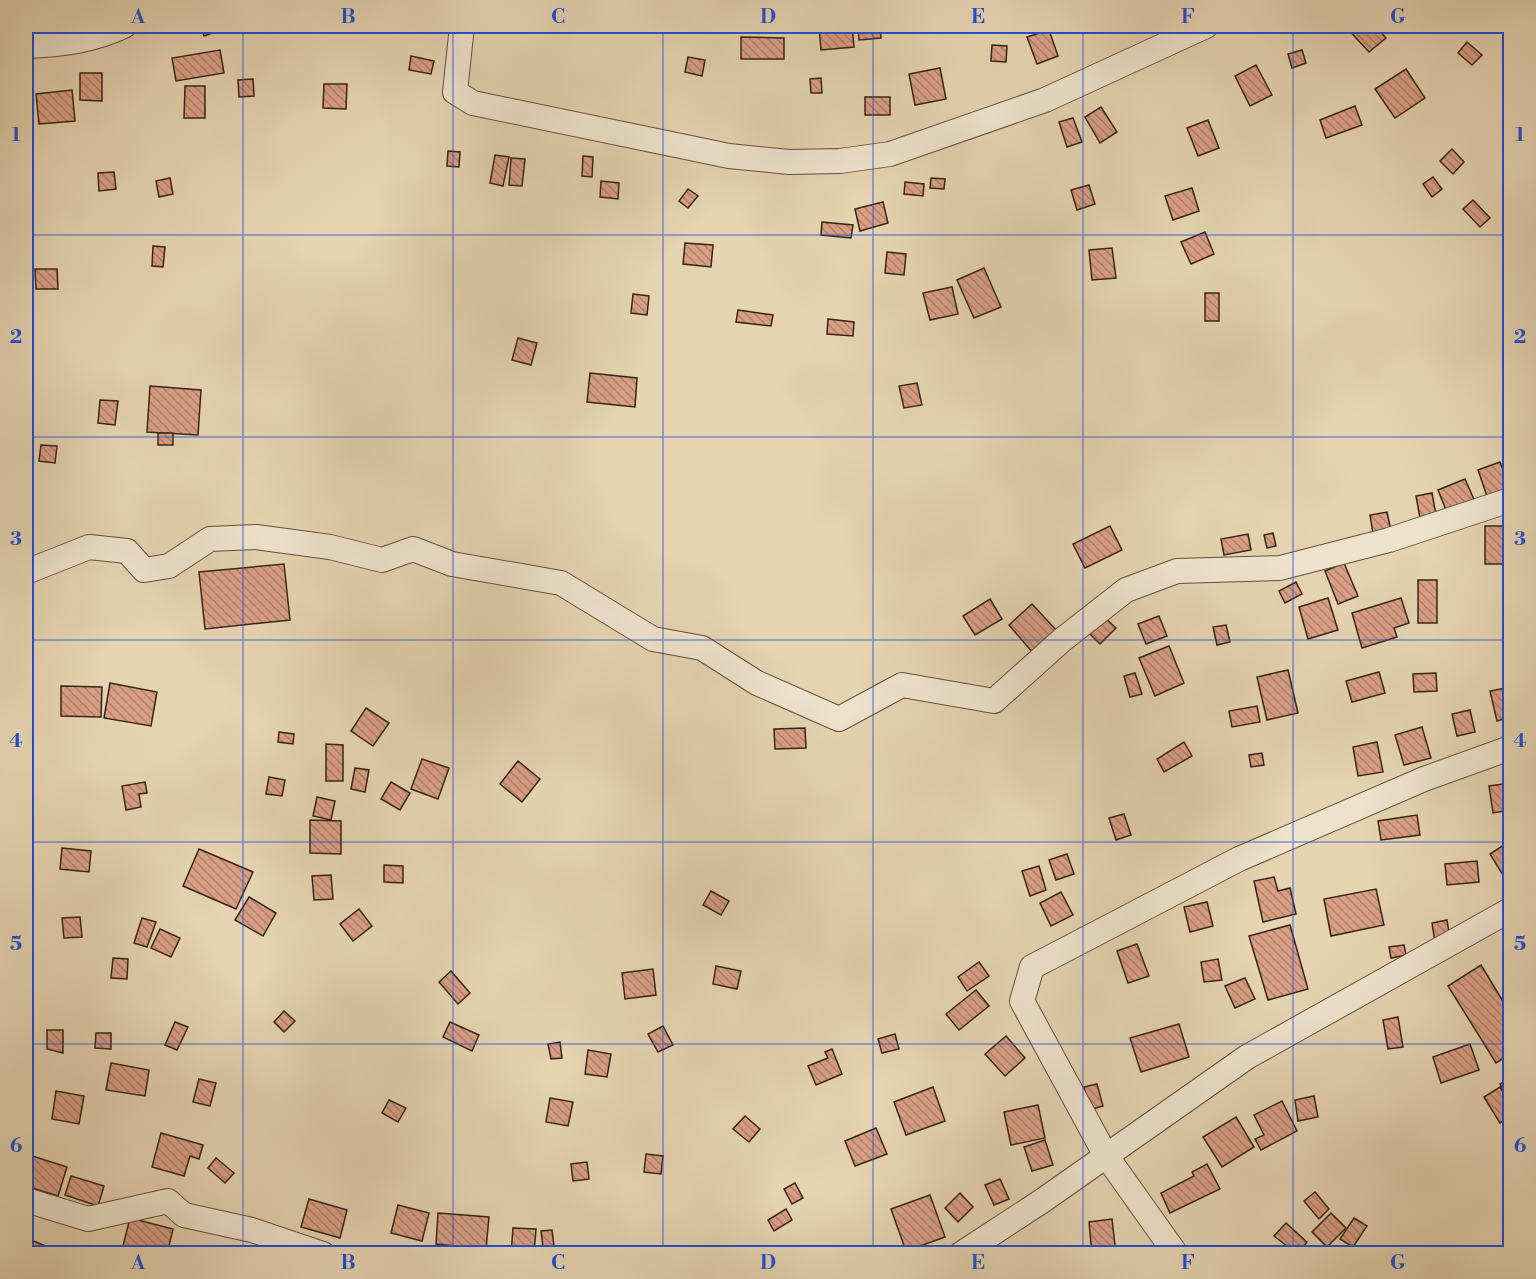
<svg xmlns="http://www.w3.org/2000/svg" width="1536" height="1279" font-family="'Libre Bodoni',serif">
<defs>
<pattern id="building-back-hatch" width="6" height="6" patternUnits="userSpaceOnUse" patternTransform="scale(1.5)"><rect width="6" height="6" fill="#d99f85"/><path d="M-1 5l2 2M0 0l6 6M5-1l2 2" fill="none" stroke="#b1816c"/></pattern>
</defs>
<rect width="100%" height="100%" fill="#e5d3b1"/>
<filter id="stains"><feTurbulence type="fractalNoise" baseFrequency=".00333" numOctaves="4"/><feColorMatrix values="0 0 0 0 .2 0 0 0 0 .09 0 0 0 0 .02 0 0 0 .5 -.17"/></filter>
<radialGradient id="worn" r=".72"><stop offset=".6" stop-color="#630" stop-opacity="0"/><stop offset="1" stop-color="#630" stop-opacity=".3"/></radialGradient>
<!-- building -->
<g fill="url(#building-back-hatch)" stroke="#372417" stroke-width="1.5">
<polygon points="201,26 226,26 227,28 204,36"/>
<polygon points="318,26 339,26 339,29"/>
<polygon points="819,26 852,26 854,47 821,50"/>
<polygon points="858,26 880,26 881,38 859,40"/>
<polygon points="1159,26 1170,26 1172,33 1161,35"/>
<polygon points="1345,26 1375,26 1386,38 1369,52"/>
<polygon points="1049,30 1058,56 1037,64 1027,37"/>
<polygon points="741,37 784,38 784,59 741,59"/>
<polygon points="1467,42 1482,55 1472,65 1458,53"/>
<polygon points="992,45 1007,46 1006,62 991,61"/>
<polygon points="220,50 224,73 176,81 172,58"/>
<polygon points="1302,50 1306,63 1292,68 1288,54"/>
<polygon points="411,56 434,61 431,74 409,70"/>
<polygon points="688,57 705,60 702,76 685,72"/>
<polygon points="1256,65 1272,95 1250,106 1235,76"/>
<polygon points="940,68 946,99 915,105 909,74"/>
<polygon points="1406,69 1425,98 1395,118 1375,89"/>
<polygon points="80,73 102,73 102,101 80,100"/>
<polygon points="821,78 822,93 811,93 810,79"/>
<polygon points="253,79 254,96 239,97 238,80"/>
<polygon points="324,84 347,84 346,109 323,108"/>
<polygon points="185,86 205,86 205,118 184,118"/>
<polygon points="72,90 75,121 39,124 36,94"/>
<rect x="865" y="97" width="25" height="18"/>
<polygon points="1355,106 1362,125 1326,138 1320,120"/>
<polygon points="1101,107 1117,132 1100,143 1085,117"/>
<polygon points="1073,118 1082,142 1067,147 1059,122"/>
<polygon points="1208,120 1219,148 1198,156 1187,128"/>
<polygon points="1452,149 1464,162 1453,174 1440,161"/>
<polygon points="448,151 460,152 459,167 447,166"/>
<polygon points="495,155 509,157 503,186 490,183"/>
<polygon points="583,156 593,157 592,177 582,176"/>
<polygon points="511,158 525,159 522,186 509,185"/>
<polygon points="114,172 116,189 99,191 98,173"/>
<polygon points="1433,177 1442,189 1432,197 1423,184"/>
<polygon points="170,178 173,194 159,197 156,181"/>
<polygon points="931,178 945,179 944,189 930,188"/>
<polygon points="601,181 619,183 618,199 600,197"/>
<polygon points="905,182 924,184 923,196 904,194"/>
<polygon points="1089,185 1095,204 1077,210 1071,190"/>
<polygon points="1192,188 1199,211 1173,220 1165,196"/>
<polygon points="688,189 698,196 688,208 679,201"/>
<polygon points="1473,200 1490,218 1480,227 1463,209"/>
<polygon points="883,202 888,223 860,231 855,209"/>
<polygon points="822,222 853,225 851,238 821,235"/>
<polygon points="1205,232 1214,254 1191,264 1181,242"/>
<polygon points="685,243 713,245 711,267 683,264"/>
<polygon points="153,246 165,247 163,267 152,266"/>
<polygon points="1112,248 1116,278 1092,280 1089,250"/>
<polygon points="887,252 906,254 904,275 885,273"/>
<polygon points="984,268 1001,307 974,318 957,280"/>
<polygon points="35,269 57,269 58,289 36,289"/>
<polygon points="952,287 958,314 930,320 923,293"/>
<rect x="1205" y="293" width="14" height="28"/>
<polygon points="633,294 649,296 647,315 631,313"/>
<polygon points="738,310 773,315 771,326 736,322"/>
<polygon points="828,319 854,322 853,336 827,334"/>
<polygon points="518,338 537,343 531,365 512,360"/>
<polygon points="590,373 637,378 635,407 587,402"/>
<polygon points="917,383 922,405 904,408 899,386"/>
<polygon points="150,386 201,390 198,435 147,432"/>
<polygon points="100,400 118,401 115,425 98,423"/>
<rect x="158" y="433" width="15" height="12"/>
<polygon points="41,445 57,446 55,463 39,461"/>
<polygon points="1500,462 1510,488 1487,496 1478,470"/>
<polygon points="1465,479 1476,504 1448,515 1438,490"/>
<polygon points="1432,493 1436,515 1420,518 1416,496"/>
<polygon points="1387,512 1391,531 1373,534 1370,515"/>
<polygon points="1110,526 1122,550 1085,568 1073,544"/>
<rect x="1485" y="526" width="25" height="38"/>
<polygon points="1273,533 1276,546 1267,548 1264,535"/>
<polygon points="1248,534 1251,550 1224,555 1221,539"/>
<polygon points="1344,563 1358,596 1338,604 1325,571"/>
<polygon points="284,564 290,620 205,629 199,572"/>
<rect x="1418" y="580" width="19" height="43"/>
<polygon points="1296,582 1302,594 1285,603 1279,591"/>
<polygon points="1328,598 1338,630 1308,639 1299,607"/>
<polygon points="1401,598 1409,623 1394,628 1397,637 1362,648 1352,613"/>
<polygon points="990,599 1002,619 975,635 963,616"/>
<polygon points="1032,604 1057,631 1033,653 1009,625"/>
<polygon points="1101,614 1116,628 1100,644 1086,630"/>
<polygon points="1159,616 1167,636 1146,644 1138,624"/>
<polygon points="1226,625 1230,642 1217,645 1213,627"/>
<polygon points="1169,646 1184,683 1155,696 1139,658"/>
<polygon points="1288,670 1298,713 1267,720 1257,677"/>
<polygon points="1379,672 1385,693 1352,702 1346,681"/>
<polygon points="1135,673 1142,694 1130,697 1124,676"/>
<polygon points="1436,673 1437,691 1414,692 1413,674"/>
<polygon points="110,683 157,692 151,726 104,718"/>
<polygon points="61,686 102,687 101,717 61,716"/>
<polygon points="1506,688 1510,717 1497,721 1490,691"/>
<polygon points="1257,706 1260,722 1232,727 1229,711"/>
<polygon points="366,708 389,723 373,746 351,731"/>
<polygon points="1470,710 1475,732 1457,736 1452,714"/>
<polygon points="1422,727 1431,758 1404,765 1395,735"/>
<polygon points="805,728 806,748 775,749 774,729"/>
<polygon points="279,732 294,734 293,744 278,742"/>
<polygon points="1184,742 1192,756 1164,772 1157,759"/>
<polygon points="1377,742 1383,772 1358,776 1353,747"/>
<polygon points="326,744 343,745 343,781 326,781"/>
<polygon points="1262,753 1264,765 1251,767 1249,755"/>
<polygon points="422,759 449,768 438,799 411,789"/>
<polygon points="518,761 540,779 522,802 500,784"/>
<polygon points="355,768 369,770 365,792 351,789"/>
<polygon points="269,777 285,780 282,796 266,794"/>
<polygon points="145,782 147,793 139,794 141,807 126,810 122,786"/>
<polygon points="391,782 410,793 400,810 381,799"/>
<polygon points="1510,783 1510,810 1493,813 1489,786"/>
<polygon points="317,797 335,801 331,820 313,816"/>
<polygon points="1124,814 1131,835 1116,840 1109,818"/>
<polygon points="1417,815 1420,835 1381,840 1378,821"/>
<polygon points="310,820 341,821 341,854 310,853"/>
<polygon points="1510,841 1510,877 1506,880 1490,854"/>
<polygon points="62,848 91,851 89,872 60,869"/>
<polygon points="199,849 253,872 236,909 183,886"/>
<polygon points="1067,854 1074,874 1056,880 1049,860"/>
<polygon points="1477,861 1479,882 1447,885 1445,864"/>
<polygon points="384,865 403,866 403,883 384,882"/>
<polygon points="1039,866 1046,890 1030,896 1022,871"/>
<polygon points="331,875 333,899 314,900 312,876"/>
<polygon points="1274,877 1278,891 1290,888 1296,914 1263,922 1254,881"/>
<polygon points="1376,889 1384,925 1331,936 1324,899"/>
<polygon points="711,891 729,901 721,915 703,905"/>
<polygon points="1061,892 1073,915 1051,926 1040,903"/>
<polygon points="249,897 276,913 263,936 235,920"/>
<polygon points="1207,902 1213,926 1190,932 1184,907"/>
<polygon points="359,909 372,926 353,941 340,924"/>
<polygon points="80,917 82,937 64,938 62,918"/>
<polygon points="142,918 156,922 147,947 134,943"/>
<polygon points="1447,920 1450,939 1435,942 1432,923"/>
<polygon points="1290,925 1308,989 1268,1000 1249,936"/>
<polygon points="160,929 180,938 171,957 151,948"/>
<polygon points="1137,944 1149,976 1128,983 1117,951"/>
<polygon points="1404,945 1406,955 1391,958 1389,947"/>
<polygon points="113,958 128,959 127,979 111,978"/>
<polygon points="1218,959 1222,980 1204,982 1201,962"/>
<polygon points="979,962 989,976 967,991 958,977"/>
<polygon points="1481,965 1510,1013 1510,1054 1496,1063 1448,986"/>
<polygon points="716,966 741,971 737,989 713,984"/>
<polygon points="653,969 656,995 625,999 622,973"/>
<polygon points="451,971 470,993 458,1004 439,982"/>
<polygon points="1245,978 1255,999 1235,1008 1225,986"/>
<polygon points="976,990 989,1006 959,1030 946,1014"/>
<polygon points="284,1011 295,1021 284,1032 274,1022"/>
<polygon points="1398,1017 1403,1047 1388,1049 1383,1020"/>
<polygon points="175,1022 188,1027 177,1050 165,1045"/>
<polygon points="450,1022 479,1035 472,1051 443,1037"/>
<polygon points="1179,1024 1189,1057 1141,1072 1130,1038"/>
<polygon points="663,1026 673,1045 658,1052 648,1034"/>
<polygon points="47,1030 63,1030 63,1053 47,1049"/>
<polygon points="96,1033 111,1033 111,1049 95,1048"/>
<polygon points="895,1034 899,1049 882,1053 878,1039"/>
<polygon points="1006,1036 1025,1058 1005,1076 985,1054"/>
<polygon points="560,1042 562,1058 551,1059 548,1044"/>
<polygon points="1470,1044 1479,1070 1441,1083 1433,1057"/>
<polygon points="832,1049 842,1074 816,1085 808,1066 828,1058 825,1052"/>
<polygon points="588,1050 611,1054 607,1077 585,1074"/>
<polygon points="111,1063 149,1070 145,1096 106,1090"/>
<polygon points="1510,1078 1510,1102 1500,1084"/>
<polygon points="199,1079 216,1083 210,1106 193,1102"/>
<polygon points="1097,1084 1103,1106 1089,1110 1084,1087"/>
<polygon points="933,1087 945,1121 906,1135 894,1102"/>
<polygon points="1500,1087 1510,1104 1510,1117 1500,1123 1484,1097"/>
<polygon points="56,1091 84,1096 79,1124 52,1119"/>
<polygon points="1314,1096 1318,1117 1298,1121 1295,1100"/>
<polygon points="550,1098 573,1102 568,1126 546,1122"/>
<polygon points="389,1100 406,1108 398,1122 382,1113"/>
<polygon points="1282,1101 1297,1131 1261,1150 1255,1139 1264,1135 1254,1115"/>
<polygon points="1038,1105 1045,1138 1011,1145 1004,1112"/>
<polygon points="745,1116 760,1129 749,1142 733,1129"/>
<polygon points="1236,1117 1254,1147 1222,1167 1203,1137"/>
<polygon points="876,1128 887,1154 855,1166 845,1141"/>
<polygon points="161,1133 203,1145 199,1159 190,1156 184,1176 152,1167"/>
<polygon points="1045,1140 1053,1165 1032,1171 1024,1147"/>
<polygon points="26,1154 67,1167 58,1196 26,1186"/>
<polygon points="646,1154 663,1156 661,1174 644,1172"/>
<polygon points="216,1158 234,1173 225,1183 208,1168"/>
<polygon points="587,1162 589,1179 573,1181 571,1164"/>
<polygon points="1207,1164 1220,1189 1170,1213 1161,1193 1194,1176 1192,1172"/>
<polygon points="71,1176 104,1186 98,1206 65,1195"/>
<polygon points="1000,1179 1009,1199 994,1205 985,1185"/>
<polygon points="795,1183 803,1198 792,1204 784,1189"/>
<polygon points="1315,1192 1329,1209 1319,1219 1304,1201"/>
<polygon points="960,1193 973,1207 958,1222 945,1208"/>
<polygon points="930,1195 945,1237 906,1251 891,1209"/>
<polygon points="309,1199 347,1210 340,1238 301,1227"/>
<polygon points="398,1205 429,1213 422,1241 391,1233"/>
<polygon points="786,1209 792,1220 774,1231 768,1220"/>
<polygon points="438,1213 489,1217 486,1249 436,1244"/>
<polygon points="1331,1213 1346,1228 1327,1247 1312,1232"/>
<polygon points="130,1218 173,1229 167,1254 121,1254"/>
<polygon points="1354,1218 1367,1226 1353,1247 1340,1239"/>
<polygon points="1112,1219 1116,1254 1092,1254 1089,1222"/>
<polygon points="1286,1223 1307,1242 1297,1254 1274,1236"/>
<polygon points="513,1228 536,1229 534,1254 511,1254"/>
<polygon points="552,1230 554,1246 543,1247 541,1231"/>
<polygon points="26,1238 58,1251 57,1254 26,1254"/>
</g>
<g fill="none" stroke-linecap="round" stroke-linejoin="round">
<defs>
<g id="street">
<polyline points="462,26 455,92 473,103 729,156 789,162 840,161 890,154 1045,100 1206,26"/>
<path d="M26,46c35,-1 66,-5 98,-20"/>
<polyline points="26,572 89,547 127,551 144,570 169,566 210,539 256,537 330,547 382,560 413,549 452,564 561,583 653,639 702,648 757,683 839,719 902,685 994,701 1062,640 1126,590 1177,571 1280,568 1389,540 1510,500"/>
<polyline points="26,1200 88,1219 168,1201 184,1215 252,1230 323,1254"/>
<polyline points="961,1254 1042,1201 1247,1057 1510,910"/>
<polyline points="1176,1254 1105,1154 1022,1001 1032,967 1239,859 1424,779 1510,748"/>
</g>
</defs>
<!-- street casing -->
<use href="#street" stroke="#62503e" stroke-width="26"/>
<!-- street -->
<use href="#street" stroke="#eee2cc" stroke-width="24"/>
</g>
<!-- grid -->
<path fill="none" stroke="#1d4ed8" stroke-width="1.5" stroke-opacity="0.55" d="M243,26v1228M453,26v1228M663,26v1228M873,26v1228M1083,26v1228M1293,26v1228M26,235h1484M26,437h1484M26,640h1484M26,842h1484M26,1044h1484"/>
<!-- margin -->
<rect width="1536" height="1279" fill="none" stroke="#e5d3b1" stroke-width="66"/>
<rect x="33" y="33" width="1470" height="1213" fill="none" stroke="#1d4ed8" stroke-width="2"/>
<g font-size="20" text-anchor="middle" font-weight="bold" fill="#1d4ed8">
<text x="138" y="23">A</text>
<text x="348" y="23">B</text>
<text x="558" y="23">C</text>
<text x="768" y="23">D</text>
<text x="978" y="23">E</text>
<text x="1188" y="23">F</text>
<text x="1398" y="23">G</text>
<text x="16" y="141">1</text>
<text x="1520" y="141">1</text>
<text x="16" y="343">2</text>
<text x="1520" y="343">2</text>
<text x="16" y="545">3</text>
<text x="1520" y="545">3</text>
<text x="16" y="747">4</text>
<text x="1520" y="747">4</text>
<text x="16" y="950">5</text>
<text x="1520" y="950">5</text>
<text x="16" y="1152">6</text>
<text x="1520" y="1152">6</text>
<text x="138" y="1269">A</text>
<text x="348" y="1269">B</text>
<text x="558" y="1269">C</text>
<text x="768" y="1269">D</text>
<text x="978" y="1269">E</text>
<text x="1188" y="1269">F</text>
<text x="1398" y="1269">G</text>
</g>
<rect width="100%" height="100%" filter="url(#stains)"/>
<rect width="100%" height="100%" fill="url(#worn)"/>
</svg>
